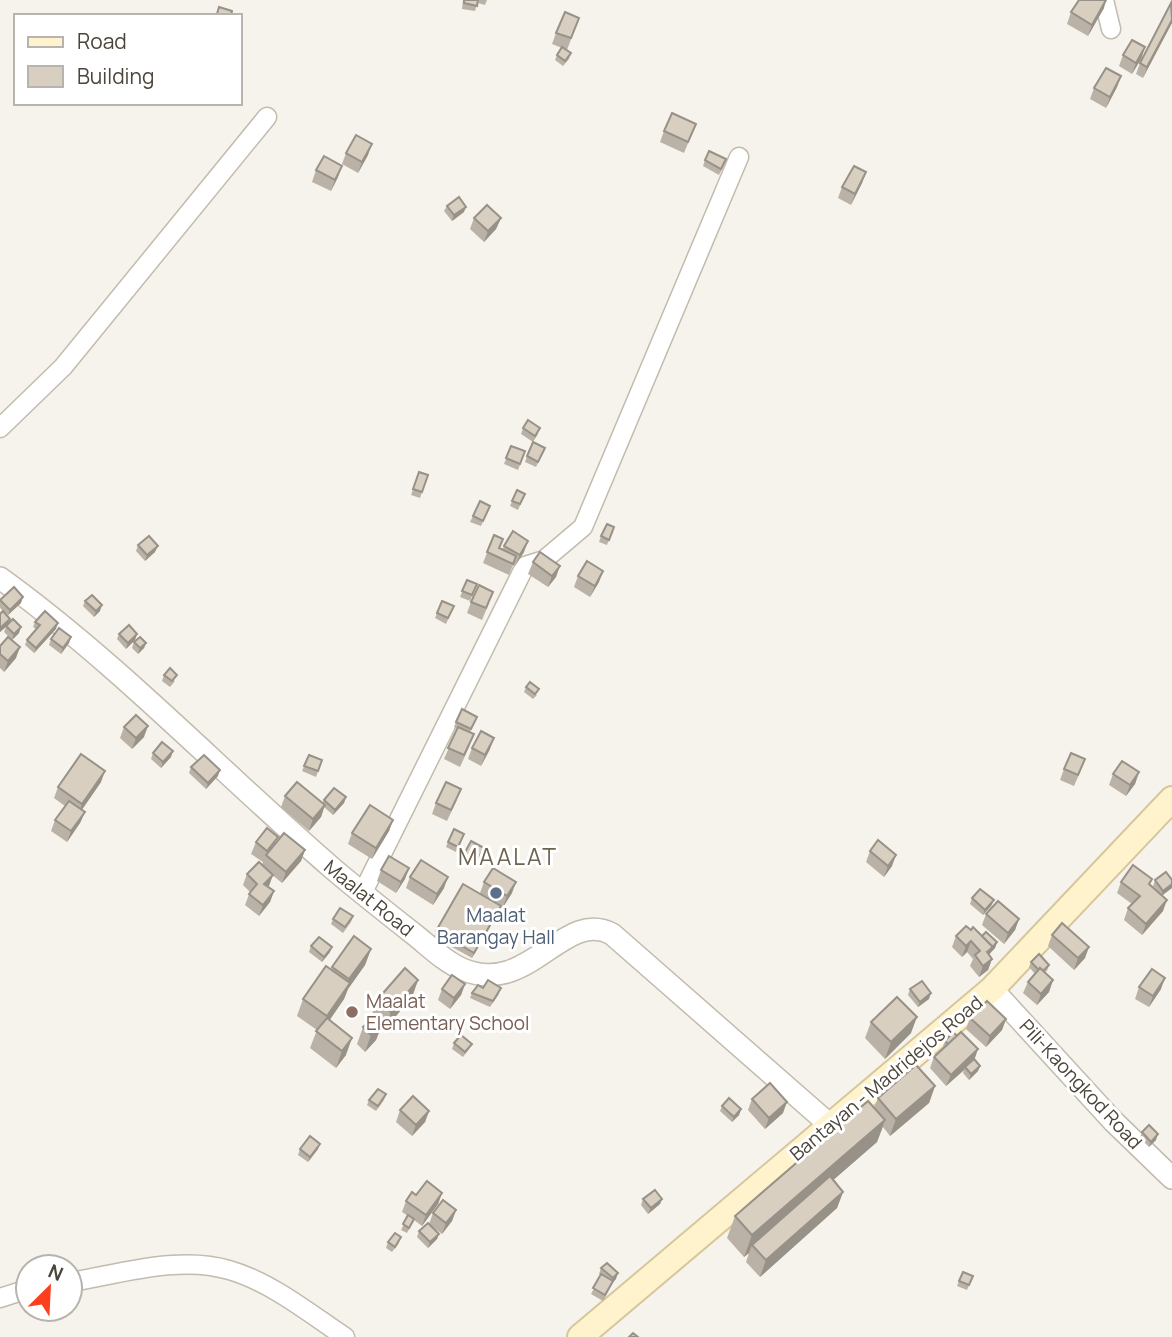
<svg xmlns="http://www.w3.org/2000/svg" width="1172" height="1337" font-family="Manrope,sans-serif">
<rect width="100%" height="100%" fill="#f6f3ec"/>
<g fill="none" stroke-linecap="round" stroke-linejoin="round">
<defs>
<g id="minor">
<polyline points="1104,0 1111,29"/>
<polyline points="0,428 63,367 267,117"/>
<polyline points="362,894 525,566 544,560 583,527 739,157"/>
<path d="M70,1282c50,-8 110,-27 159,-12 42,12 80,43 116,67"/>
<polyline points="0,1298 28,1289"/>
</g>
<g id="tertiary">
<path d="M0,578c119,86 221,194 332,290 27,23 55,45 83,67 15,12 30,27 47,34 67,29 101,-61 150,-35l218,191"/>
<polyline points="992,989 1113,1121 1172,1178"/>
</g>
<polyline id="secondary" points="580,1337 992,989 1172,799"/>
</defs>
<!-- minor casing -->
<use href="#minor" stroke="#c2bbae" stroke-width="21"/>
<!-- tertiary casing -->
<use href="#tertiary" stroke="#c2bbae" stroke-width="24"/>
<!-- secondary casing -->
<use href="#secondary" stroke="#d6c79b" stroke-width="28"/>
<!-- minor -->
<use href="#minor" stroke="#fff" stroke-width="18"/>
<!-- tertiary -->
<use href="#tertiary" stroke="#fff" stroke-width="21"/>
<!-- secondary -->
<use href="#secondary" stroke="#fff3cd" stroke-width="24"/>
</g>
<!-- wall -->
<g fill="#bab2a6">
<polygon points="463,0 478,0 475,11 462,9"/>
<polygon points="479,0 487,0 485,5 478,3"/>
<polygon points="1172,3 1143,78 1136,74 1140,63"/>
<polygon points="1104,8 1088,36 1067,24 1071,12"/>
<polygon points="579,18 567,50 571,53 569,59 563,66 555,60 557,55 562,48 552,44 556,33"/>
<polygon points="1145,47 1141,59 1132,74 1119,66 1123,55"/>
<polygon points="1121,76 1117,87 1106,108 1090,99 1094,88"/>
<polygon points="696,124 684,153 660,142 664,131"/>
<polygon points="346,153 368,155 358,173 342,164"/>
<polygon points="705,160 724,165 719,175 703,166"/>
<polygon points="316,170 338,177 331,191 312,182"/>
<polygon points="866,172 862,183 851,205 838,198 842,187"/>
<polygon points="447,206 464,212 452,221 444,211"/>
<polygon points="474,218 501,218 496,229 484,242 470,229"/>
<polygon points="523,428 538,434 533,442 521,434"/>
<polygon points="511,446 525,451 518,470 504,464"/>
<polygon points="545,448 536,467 525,462 527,456"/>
<polygon points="419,472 428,475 420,498 411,495"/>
<polygon points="517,490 525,494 518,510 510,506"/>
<polygon points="490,506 481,526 470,522 473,516"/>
<polygon points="614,527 607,545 599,542 601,536"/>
<polygon points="494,535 499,548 502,550 504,546 524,552 515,566 513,565 509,575 483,563"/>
<polygon points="138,545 155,552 145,561 136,551"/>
<polygon points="533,562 556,577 548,587 528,574"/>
<polygon points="578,576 599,582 590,597 574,587"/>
<polygon points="467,580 477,584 470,601 460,597"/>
<polygon points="0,600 21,603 8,615 0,608"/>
<polygon points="85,601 100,611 94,617 83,606"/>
<polygon points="442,601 454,606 446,624 435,618"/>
<polygon points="471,602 489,603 482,620 467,613"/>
<polygon points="0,614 10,619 9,624 19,633 12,640 4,632 6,627 0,632"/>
<polygon points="35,622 56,629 34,653 25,645 27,640 36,629 33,627"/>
<polygon points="119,634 137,634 135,640 126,649 117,639"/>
<polygon points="71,637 69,643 61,654 49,645 51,639"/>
<polygon points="134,642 146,643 144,648 138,654 132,648"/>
<polygon points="0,646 16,658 4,672 0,668"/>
<polygon points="164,675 175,681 170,687 162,681"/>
<polygon points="526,687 537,695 533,699 524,692"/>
<polygon points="477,717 470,732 470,745 460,767 444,759 457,729 454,727 456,722"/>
<polygon points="124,727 144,737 132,749 120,738"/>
<polygon points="472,748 490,749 481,766 468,759"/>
<polygon points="153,753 171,757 161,768 151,759"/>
<polygon points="309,755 322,760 316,777 302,771"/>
<polygon points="191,767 218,776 206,789 189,773"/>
<polygon points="1064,769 1081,770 1074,786 1060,780"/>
<polygon points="1139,772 1135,784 1126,796 1109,785 1113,774"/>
<polygon points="101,782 82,810 85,812 80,823 67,842 51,831 55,820 65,806 54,798 58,787"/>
<polygon points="285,796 322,803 324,800 346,797 344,803 333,815 324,807 321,817 309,831 281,807"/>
<polygon points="457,800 447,821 432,814 436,803"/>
<polygon points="393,820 389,831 372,859 348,844 352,833"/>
<polygon points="462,840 456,852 446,847 448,842"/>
<polygon points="256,842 276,842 305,850 301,861 282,883 270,873 268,887 274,891 270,902 259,916 245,905 250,892 243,885 247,874 262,865 263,862 251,854"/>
<polygon points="484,848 475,867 462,859 464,854"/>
<polygon points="870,851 892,866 884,877 866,862"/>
<polygon points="381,870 405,879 396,893 377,881"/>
<polygon points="410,877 444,888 433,905 406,888"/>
<polygon points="1152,879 1150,884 1157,890 1153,886 1155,880 1172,888 1163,895 1163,911 1142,935 1124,920 1128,908 1132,904 1117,893 1121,882"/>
<polygon points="484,882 512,893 503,907 501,906 472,958 434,937 436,931 480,893"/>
<polygon points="972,898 994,900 991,906 983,915 970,904"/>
<polygon points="986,914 1019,919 1015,930 1004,944 982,925"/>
<polygon points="353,916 351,922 343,933 331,924 333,919"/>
<polygon points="971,930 997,942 995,948 989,955 992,959 988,970 979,977 970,966 973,959 967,952 962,957 952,947 956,936"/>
<polygon points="1052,935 1085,958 1074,970 1048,946"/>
<polygon points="311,946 330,952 322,962 309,952"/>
<polygon points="371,949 365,965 348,989 344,999 330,1020 346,1055 336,1068 310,1048 317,1030 297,1016 303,999 331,969 332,967"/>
<polygon points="1031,962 1049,965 1047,971 1045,972 1053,980 1049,992 1037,1005 1023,993 1028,982 1035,974 1029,967"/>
<polygon points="418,980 412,997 385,1029 382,1026 376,1040 365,1052 357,1044 363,1027 372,1018 371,1017 377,1000"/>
<polygon points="465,984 461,995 450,1009 438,1000 442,989"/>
<polygon points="1139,987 1161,989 1149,1007 1135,999"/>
<polygon points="483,988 499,994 490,1007 470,998 472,993"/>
<polygon points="910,989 929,999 918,1007 908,995"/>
<polygon points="970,1018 1006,1019 1002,1030 986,1047 966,1029"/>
<polygon points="871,1022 911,1033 885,1059 865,1038"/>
<polygon points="945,1041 974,1060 980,1066 978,1071 969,1080 963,1073 964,1070 946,1086 930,1068 934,1057 944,1047 943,1046"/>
<polygon points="454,1043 469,1049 463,1057 452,1049"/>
<polygon points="935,1086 929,1103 890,1136 883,1127 877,1142 833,1180 843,1192 837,1208 760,1277 746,1262 749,1253 744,1257 727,1238 735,1216 874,1108 878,1098"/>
<polygon points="386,1094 384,1100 376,1111 367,1105 369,1100"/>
<polygon points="752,1099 783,1113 765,1129 748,1110"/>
<polygon points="722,1106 741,1109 739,1115 732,1122 720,1111"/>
<polygon points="400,1110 429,1111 425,1122 412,1136 396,1122"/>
<polygon points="1142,1132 1156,1140 1149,1147 1140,1138"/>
<polygon points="300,1149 318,1149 308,1162 298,1155"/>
<polygon points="442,1193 438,1204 422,1226 414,1220 407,1233 401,1230 408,1216 402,1212 406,1201 416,1195"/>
<polygon points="643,1199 662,1199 660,1204 648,1214 641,1205"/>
<polygon points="456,1210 452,1221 442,1234 429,1224 439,1234 437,1239 428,1248 417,1237 419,1231 429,1224 433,1213"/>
<polygon points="388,1242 399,1243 392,1252 386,1248"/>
<polygon points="601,1268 616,1279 613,1282 603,1301 591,1294 601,1275 599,1274"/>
<polygon points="973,1276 967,1290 957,1286 959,1281"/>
</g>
<!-- shaded-wall -->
<g fill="#979187">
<polygon points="1106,0 1104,8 1088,36 1092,25"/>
<polygon points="1172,20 1172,23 1143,78 1147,67"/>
<polygon points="1145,47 1141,59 1132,74 1136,63"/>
<polygon points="1121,76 1117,87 1106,108 1110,97"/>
<polygon points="372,144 368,155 358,173 362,162"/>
<polygon points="342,166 338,177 331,191 335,180"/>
<polygon points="866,172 862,183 851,205 855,194"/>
<polygon points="466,207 464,212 452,221 454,215"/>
<polygon points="501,218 496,229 484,242 488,231"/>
<polygon points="528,541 524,552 515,566 520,555"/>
<polygon points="158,546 155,552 145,561 147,555"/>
<polygon points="560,566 556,577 548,587 552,576"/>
<polygon points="603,571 599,582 590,597 595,586"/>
<polygon points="23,597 21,603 8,615 10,610"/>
<polygon points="102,605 100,611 94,617 96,611"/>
<polygon points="10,619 8,625 0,632 0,628"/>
<polygon points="58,623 56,629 34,653 36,648"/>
<polygon points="21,627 19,633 12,640 14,634"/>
<polygon points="137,634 135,640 126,649 128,643"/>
<polygon points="71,637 69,643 61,654 63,648"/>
<polygon points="146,643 144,648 138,654 140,648"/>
<polygon points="20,647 16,658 4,672 8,661"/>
<polygon points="148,726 144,737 132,749 136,738"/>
<polygon points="494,738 490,749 481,766 485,755"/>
<polygon points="173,751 171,757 161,768 163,762"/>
<polygon points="220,770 218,776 206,789 208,783"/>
<polygon points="105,771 101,782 78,815 82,804"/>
<polygon points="1139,772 1135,784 1126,796 1130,785"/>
<polygon points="346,797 344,803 333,815 335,810"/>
<polygon points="325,805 321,817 309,831 313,819"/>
<polygon points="85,812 80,823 67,842 71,831"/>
<polygon points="393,820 389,831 372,859 376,848"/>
<polygon points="305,850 301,861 282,883 286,872"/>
<polygon points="896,855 892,866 884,877 888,866"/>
<polygon points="409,868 405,879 396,893 401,882"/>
<polygon points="273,875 269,886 264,884"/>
<polygon points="448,877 444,888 433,905 437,894"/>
<polygon points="516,882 512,893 503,907 507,896"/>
<polygon points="1172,884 1172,888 1161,896 1163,891"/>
<polygon points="274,891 270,902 259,916 263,905"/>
<polygon points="994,900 991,906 983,915 985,910"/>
<polygon points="1167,900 1163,911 1142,935 1146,924"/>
<polygon points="501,906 499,911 472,958 474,953"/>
<polygon points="1019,919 1015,930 1004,944 1008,933"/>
<polygon points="971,941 967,952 962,957 966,946"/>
<polygon points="997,942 995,948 990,953 988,958 987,952"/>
<polygon points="332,947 330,952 322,962 324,957"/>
<polygon points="1089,947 1085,958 1074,970 1078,958"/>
<polygon points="371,949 365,965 348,989 344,999 321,1032 327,1016 344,991 349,979"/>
<polygon points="992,959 988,970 979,977 983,966"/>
<polygon points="1165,978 1161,989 1149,1007 1153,996"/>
<polygon points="418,980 412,997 385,1029 391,1012"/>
<polygon points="1053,980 1049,992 1037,1005 1041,994"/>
<polygon points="465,984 461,995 450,1009 454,998"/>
<polygon points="931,993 929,999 918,1007 920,1002"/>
<polygon points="917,1017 911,1033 885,1059 891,1042"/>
<polygon points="1006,1019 1002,1030 986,1047 990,1036"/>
<polygon points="382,1024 376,1040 365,1052 371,1035"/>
<polygon points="352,1038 346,1055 336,1068 342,1051"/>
<polygon points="978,1049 974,1061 965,1067 964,1070 946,1086 951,1075"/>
<polygon points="980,1066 978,1071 969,1080 971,1074"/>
<polygon points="935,1086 929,1103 890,1136 896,1119"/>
<polygon points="787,1102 783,1113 765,1129 769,1118"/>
<polygon points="741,1109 739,1115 732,1122 734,1117"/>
<polygon points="429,1111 425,1122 412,1136 416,1125"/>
<polygon points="885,1120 877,1142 755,1248 752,1245 749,1253 744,1257 752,1235"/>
<polygon points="1158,1134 1156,1140 1149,1147 1151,1142"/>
<polygon points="320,1144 318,1149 308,1162 310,1157"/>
<polygon points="843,1192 837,1208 760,1277 766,1260"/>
<polygon points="442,1193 438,1204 422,1226 426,1215"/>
<polygon points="662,1199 660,1204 648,1214 651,1208"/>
<polygon points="456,1210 452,1221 442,1234 446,1223"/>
<polygon points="439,1234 437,1239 428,1248 430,1242"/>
<polygon points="618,1273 616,1279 613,1282 603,1301 613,1278"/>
</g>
<!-- building -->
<g fill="#d8cfc1" stroke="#979187" stroke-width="2">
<polygon points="464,0 478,0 477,6 464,3"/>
<polygon points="1079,0 1106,0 1092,25 1071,12"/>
<polygon points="1171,3 1172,20 1147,67 1140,63"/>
<polygon points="219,7 232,11 231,16 222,16 217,14"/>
<polygon points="565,12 579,18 571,38 556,33"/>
<polygon points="1132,40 1145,47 1136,63 1123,55"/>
<polygon points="562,47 571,53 565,61 557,55"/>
<polygon points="1106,68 1121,76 1110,97 1094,88"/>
<polygon points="672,113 696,124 688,142 664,131"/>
<polygon points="356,135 372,144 362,162 346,153"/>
<polygon points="709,151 726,159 721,169 705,160"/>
<polygon points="324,156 342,166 335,180 316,170"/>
<polygon points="854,166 866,172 855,194 842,187"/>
<polygon points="459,197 466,207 454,215 447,206"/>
<polygon points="487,205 501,218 488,231 474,218"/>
<polygon points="528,420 540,428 535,436 523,428"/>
<polygon points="533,442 545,448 538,462 527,456"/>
<polygon points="511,446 525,451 520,464 506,458"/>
<polygon points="419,472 428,475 422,492 413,489"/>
<polygon points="517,490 525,494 520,504 512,501"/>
<polygon points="480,501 490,506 483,521 473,516"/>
<polygon points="607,524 614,527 609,540 601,536"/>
<polygon points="513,531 528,541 520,555 504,546"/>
<polygon points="494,535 503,539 499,548 516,556 513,564 487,552"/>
<polygon points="149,536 158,546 147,555 138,545"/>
<polygon points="540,552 560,566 552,576 533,562"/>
<polygon points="587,561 603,571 595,586 578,576"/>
<polygon points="467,580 477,584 472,595 462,591"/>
<polygon points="479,585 493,592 486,608 471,602"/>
<polygon points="14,587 23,597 10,610 0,600"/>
<polygon points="92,595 102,605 96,611 85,601"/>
<polygon points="442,601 454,606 448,618 437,613"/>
<polygon points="3,611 10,619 0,628 0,614"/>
<polygon points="45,611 58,623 36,648 27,640 40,625 35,622"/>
<polygon points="13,619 21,627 14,634 6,626"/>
<polygon points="129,625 137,634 128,643 119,634"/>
<polygon points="59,628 71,637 63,648 51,639"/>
<polygon points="8,637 20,647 8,661 0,654 0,646"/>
<polygon points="140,637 146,643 140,648 134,642"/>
<polygon points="170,668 177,675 172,681 164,675"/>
<polygon points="530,682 539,689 535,694 526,687"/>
<polygon points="462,709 477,717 471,729 456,722"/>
<polygon points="136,715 148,726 136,738 124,727"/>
<polygon points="458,727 474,734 464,755 448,748"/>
<polygon points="481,731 494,738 485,755 472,748"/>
<polygon points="162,742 173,751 163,762 153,753"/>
<polygon points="1071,753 1085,759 1078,775 1064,769"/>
<polygon points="81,754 105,771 82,804 58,787"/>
<polygon points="204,755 220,770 208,783 191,767"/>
<polygon points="309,755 322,760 318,771 304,766"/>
<polygon points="1122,761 1139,772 1130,785 1113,774"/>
<polygon points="297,782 325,805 313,819 285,796"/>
<polygon points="446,782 461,789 451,810 436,803"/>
<polygon points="334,788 346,797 335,810 324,800"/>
<polygon points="69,801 85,812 71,831 55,820"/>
<polygon points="370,805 393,820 376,848 352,833"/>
<polygon points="267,828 278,837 267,851 256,842"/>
<polygon points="454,829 464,834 458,847 448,842"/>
<polygon points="284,833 305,850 286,872 266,855"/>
<polygon points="878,840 896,855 888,866 870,851"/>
<polygon points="471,841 484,848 477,861 464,854"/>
<polygon points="389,856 409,868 401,882 381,870"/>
<polygon points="421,860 448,877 437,894 410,877"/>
<polygon points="259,862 273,875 264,884 274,891 263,905 249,894 257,884 247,874"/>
<polygon points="1133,865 1152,879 1149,884 1167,900 1146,924 1128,908 1140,896 1121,882"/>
<polygon points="493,868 516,882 507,896 484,882"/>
<polygon points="1166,872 1172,880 1172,884 1163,891 1155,880"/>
<polygon points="463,884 501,906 474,953 436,931"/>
<polygon points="980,889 994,900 985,910 972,898"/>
<polygon points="998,901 1019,919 1008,933 986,914"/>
<polygon points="340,908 353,916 345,927 333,919"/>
<polygon points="1062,923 1089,947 1078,958 1052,935"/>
<polygon points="966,926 971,930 973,927 993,947 987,952 992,959 983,966 975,955 980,951 971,941 966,946 956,936"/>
<polygon points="986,932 997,942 990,950 993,947 982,936"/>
<polygon points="354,936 371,949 349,979 332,967"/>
<polygon points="319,937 332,947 324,957 311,946"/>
<polygon points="1039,954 1049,965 1043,971 1040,968 1039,970 1031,962"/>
<polygon points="326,966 350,983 327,1016 303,999"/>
<polygon points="405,968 418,980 391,1012 377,1000"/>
<polygon points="1040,968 1053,980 1041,994 1028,982"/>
<polygon points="1152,969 1165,978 1153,996 1139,987"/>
<polygon points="452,975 465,984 454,998 442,989"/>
<polygon points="488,980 501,988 493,1001 472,993 478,985 483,988"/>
<polygon points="922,981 931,993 920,1002 910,989"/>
<polygon points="897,997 917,1017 891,1042 871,1022"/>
<polygon points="987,1001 1006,1019 990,1036 970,1018"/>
<polygon points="374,1016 382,1024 371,1035 363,1027"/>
<polygon points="327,1018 352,1038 342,1051 316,1031"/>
<polygon points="953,1032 957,1036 948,1044 945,1041"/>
<polygon points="961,1032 978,1049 951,1075 934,1057"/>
<polygon points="461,1035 472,1044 465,1052 454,1043"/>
<polygon points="974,1059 980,1066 971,1074 965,1067"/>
<polygon points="916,1065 935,1086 896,1119 878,1098"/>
<polygon points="770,1083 787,1102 769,1118 752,1099"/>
<polygon points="378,1089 386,1094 378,1106 369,1100"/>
<polygon points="413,1096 429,1111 416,1125 400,1110"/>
<polygon points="729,1098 741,1109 734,1117 722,1106"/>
<polygon points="868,1101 885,1120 752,1235 735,1216"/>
<polygon points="1149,1125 1158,1134 1151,1142 1142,1132"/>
<polygon points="310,1136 320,1144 310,1157 300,1149"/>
<polygon points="830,1176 843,1192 766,1260 752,1245"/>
<polygon points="427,1181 442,1193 426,1215 406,1201 412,1192 416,1195"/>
<polygon points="655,1190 662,1199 651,1208 643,1199"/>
<polygon points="443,1200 456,1210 446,1223 433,1213"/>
<polygon points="408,1215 414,1219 409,1228 403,1224"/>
<polygon points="428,1223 439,1234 430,1242 419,1231"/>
<polygon points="395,1233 401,1237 395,1247 388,1242"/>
<polygon points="607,1263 618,1273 613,1278 601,1268"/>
<polygon points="963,1272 973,1276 969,1285 959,1281"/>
<polygon points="601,1274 613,1281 605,1295 593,1288"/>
<polygon points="633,1333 638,1337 629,1337"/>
</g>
<!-- markers -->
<circle fill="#5c6f8a" stroke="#fff" stroke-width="2.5" cx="496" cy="893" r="7"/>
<circle fill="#8d6e63" stroke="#fff" stroke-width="2.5" cx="352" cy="1012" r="7"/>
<g text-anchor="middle" stroke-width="6" stroke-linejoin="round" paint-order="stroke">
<!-- street labels -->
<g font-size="19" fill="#4b4439" stroke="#fff">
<text transform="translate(369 898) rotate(39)" y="7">Maalat Road</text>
<text transform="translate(886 1078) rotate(-40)" y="7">Bantayan - Madridejos Road</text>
<text transform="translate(1081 1084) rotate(47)" y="7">Pili-Kaongkod Road</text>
</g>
<!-- service labels -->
<g font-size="19" fill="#4e5e75" stroke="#fff">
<text x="496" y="922">Maalat<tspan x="496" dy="22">Barangay Hall</tspan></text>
</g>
<!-- education labels -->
<g font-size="19" fill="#785e54" stroke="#fff" text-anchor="start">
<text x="366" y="1008">Maalat<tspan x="366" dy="22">Elementary School</tspan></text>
</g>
<!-- quarter labels -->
<g font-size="23" letter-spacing="2" fill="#6e6250" stroke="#fff">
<text x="508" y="865">MAALAT</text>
</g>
</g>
<!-- legend -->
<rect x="14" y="14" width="228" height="91" fill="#ffffff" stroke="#b7b4b0" stroke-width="2"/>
<rect x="28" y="37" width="35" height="10" fill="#fff3cd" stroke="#b7b4b0" stroke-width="2"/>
<text x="77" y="49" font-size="21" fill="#4b4439">Road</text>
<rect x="28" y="66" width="35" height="21" fill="#d8cfc1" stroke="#b7b4b0" stroke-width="2"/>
<text x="77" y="84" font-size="21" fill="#4b4439">Building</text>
<!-- north arrow -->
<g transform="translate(49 1288) rotate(24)"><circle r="33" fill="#ffffff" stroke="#b7b4b0" stroke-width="2"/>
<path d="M0-5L12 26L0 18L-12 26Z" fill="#fc3f1d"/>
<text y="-10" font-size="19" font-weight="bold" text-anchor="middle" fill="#4b4439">N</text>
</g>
</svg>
